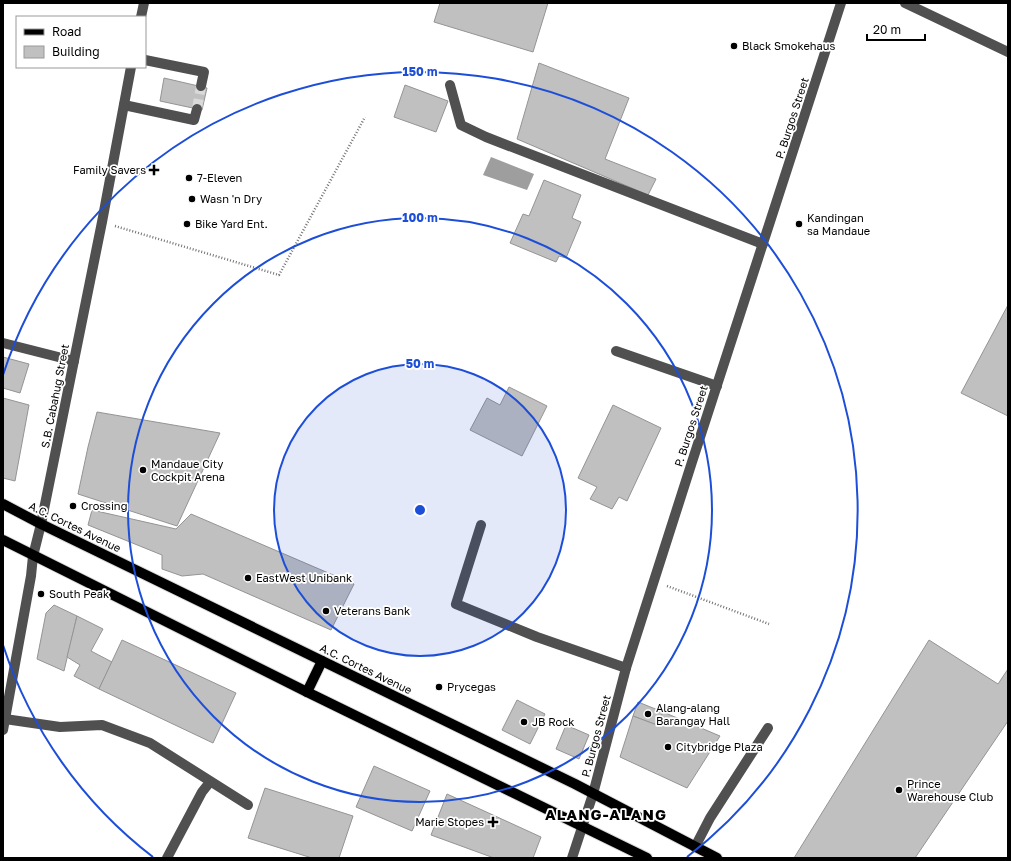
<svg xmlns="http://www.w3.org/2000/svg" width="1011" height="861" font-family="'Golos Text',sans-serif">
<rect width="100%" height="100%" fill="#fff"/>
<!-- water -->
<polygon fill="#9e9e9e" points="491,157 534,174 527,190 483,175"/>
<!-- building -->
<g fill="#c0c0c0" stroke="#949494">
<polygon points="440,3 548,3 533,52 434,22"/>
<polygon points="539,63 629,98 605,159 656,179 648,195 517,139"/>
<polygon points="164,78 207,88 202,110 160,101"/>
<polygon points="405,85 448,101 436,132 394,117"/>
<polygon points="544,180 581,195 572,218 581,222 566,258 559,256 556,262 510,243 523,214 529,216"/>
<polygon points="1008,305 1008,416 961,393"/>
<polygon points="3,357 29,364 20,393 3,388"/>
<polygon points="509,387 547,406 522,456 470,430 487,398 500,405"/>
<polygon points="3,398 29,405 15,481 3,478"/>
<polygon points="613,405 661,428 627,501 619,497 612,509 590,499 597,487 578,478"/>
<polygon points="97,412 220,433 177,526 78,494 88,447"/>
<polygon points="92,510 176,529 191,514 354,584 331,630 203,574 182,576 162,569 162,555 88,525"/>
<polygon points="54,605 77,616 64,671 37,659 46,613"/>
<polygon points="77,616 103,629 91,651 112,662 99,689 74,676 80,665 67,657"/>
<polygon points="122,640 236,693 213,743 99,689"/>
<polygon points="929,640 998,684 1008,669 1008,721 915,858 794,858"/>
<polygon points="517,700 545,714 530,744 502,730"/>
<polygon points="638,702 663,712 657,725 633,716"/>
<polygon points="663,712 720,736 687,788 620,757 633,716 657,725"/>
<polygon points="566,725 589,735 579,759 556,749"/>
<polygon points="374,766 430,791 412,831 356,807"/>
<polygon points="265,788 353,816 339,858 312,858 248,838"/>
<polygon points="447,794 541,837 533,858 494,858 431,835"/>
</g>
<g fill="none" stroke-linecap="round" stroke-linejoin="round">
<!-- minor-tunnel -->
<polyline stroke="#d9d9d9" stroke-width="10" stroke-dasharray="10 5" stroke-linecap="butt" points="197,109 201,86"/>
<defs>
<g id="major">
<polyline points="3,504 41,524 575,784 717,858"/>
<polyline points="3,540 307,692 647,858"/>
<polyline points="307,692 322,661"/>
</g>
</defs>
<!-- major casing -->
<use href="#major" stroke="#dbdbdb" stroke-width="12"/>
<!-- path -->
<g stroke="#727272" stroke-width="2.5" stroke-dasharray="1 2" stroke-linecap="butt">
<polyline points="115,226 279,275 365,117"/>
<polyline points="667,586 769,624"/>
</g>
<!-- minor -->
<g stroke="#505050" stroke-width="10">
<polyline points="905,3 1008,52"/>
<polyline points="141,17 144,3"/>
<polyline points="145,60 204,72 201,86"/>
<polyline points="450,85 461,125 486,137 763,244"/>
<polyline points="124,105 194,120 197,109"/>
<polyline points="3,343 74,361"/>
<polyline points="616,351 717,386"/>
<polyline points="481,525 456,604 537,637 626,668"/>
<polyline points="5,719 60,727 102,725 150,743 248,805"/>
<polyline points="3,730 31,576 33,556 41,524 102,222 131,67"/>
<polyline points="695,847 710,818 768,728"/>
<polyline points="167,858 202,792 210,782"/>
<polyline points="572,858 593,794 626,668 692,462 841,3"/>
</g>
<!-- major -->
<use href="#major" stroke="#000" stroke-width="10"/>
</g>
<!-- distance rings -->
<circle cx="420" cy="510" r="146" fill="#1d4ed8" fill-opacity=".12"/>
<g fill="none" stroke="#1d4ed8" stroke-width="2">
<circle cx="420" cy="510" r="146"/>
<circle cx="420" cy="510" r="292"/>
<path d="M153 857A438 438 0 0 1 3 645M3 375A438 438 0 1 1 687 857"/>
</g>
<!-- markers -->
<g fill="#000" stroke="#fff" stroke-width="1.5">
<circle cx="734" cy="46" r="4"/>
<path d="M152 164h4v4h4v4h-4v4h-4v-4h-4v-4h4z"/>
<circle cx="189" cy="178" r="4"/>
<circle cx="192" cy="199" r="4"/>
<circle cx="187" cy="224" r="4"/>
<circle cx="799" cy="224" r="4"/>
<circle cx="143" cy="470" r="4"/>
<circle cx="73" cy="506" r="4"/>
<circle cx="248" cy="578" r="4"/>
<circle cx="41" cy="594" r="4"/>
<circle cx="326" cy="611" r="4"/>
<circle cx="439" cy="687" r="4"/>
<circle cx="648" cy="714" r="4"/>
<circle cx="524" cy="722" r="4"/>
<circle cx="668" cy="747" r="4"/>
<circle cx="899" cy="790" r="4"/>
<path d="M491 816h4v4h4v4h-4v4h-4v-4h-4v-4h4z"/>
</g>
<g text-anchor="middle" stroke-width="3.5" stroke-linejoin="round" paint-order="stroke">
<!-- poi labels -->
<g font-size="11" fill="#000" stroke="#fff" text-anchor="start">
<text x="742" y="50">Black Smokehaus</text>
<text x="146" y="174" text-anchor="end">Family Savers</text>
<text x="197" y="182">7-Eleven</text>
<text x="200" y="203">Wasn 'n Dry</text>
<text x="807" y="222">Kandingan<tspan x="807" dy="13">sa Mandaue</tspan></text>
<text x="195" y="228">Bike Yard Ent.</text>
<text x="151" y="468">Mandaue City<tspan x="151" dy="13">Cockpit Arena</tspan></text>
<text x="81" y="510">Crossing</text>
<text x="256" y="582">EastWest Unibank</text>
<text x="49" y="598">South Peak</text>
<text x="334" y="615">Veterans Bank</text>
<text x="447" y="691">Prycegas</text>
<text x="656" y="712">Alang-alang<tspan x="656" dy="13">Barangay Hall</tspan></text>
<text x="532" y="726">JB Rock</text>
<text x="676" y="751">Citybridge Plaza</text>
<text x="907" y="788">Prince<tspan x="907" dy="13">Warehouse Club</tspan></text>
<text x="484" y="826" text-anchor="end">Marie Stopes</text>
</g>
<!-- street labels -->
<g font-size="11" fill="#000" stroke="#fff">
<text transform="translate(792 118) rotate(-72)" y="4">P. Burgos Street</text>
<text transform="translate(55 396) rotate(-79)" y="4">S.B. Cabahug Street</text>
<text transform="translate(691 426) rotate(-72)" y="4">P. Burgos Street</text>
<text transform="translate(75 527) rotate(26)" y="4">A.C. Cortes Avenue</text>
<text transform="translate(366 669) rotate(26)" y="4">A.C. Cortes Avenue</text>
<text transform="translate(596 736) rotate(-75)" y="4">P. Burgos Street</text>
</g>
<!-- district labels -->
<g font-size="15" font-weight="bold" letter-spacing="1" fill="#000" stroke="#fff">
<text x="606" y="820">ALANG-ALANG</text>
</g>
</g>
<circle cx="420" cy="510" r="6" fill="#1d4ed8" stroke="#fff" stroke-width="2"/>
<g font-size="12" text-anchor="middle" font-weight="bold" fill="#1d4ed8" stroke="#fff" stroke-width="3.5" stroke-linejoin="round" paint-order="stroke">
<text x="420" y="76">150 m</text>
<text x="420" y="222">100 m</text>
<text x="420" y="368">50 m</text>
</g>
<!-- border -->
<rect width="1011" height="861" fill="none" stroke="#000000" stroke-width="8"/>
<!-- legend -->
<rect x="16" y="16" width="130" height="52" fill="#ffffff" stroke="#999999"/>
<rect x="24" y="29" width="20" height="6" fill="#000000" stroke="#999999"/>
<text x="52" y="36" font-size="12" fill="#000000">Road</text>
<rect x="24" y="46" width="20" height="12" fill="#c0c0c0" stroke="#999999"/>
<text x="52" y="56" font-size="12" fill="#000000">Building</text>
<!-- scale -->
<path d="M867 34v6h58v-6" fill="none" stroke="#000000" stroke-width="2"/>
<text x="873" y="34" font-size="12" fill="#000000" stroke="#ffffff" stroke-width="3" paint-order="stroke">20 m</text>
</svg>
